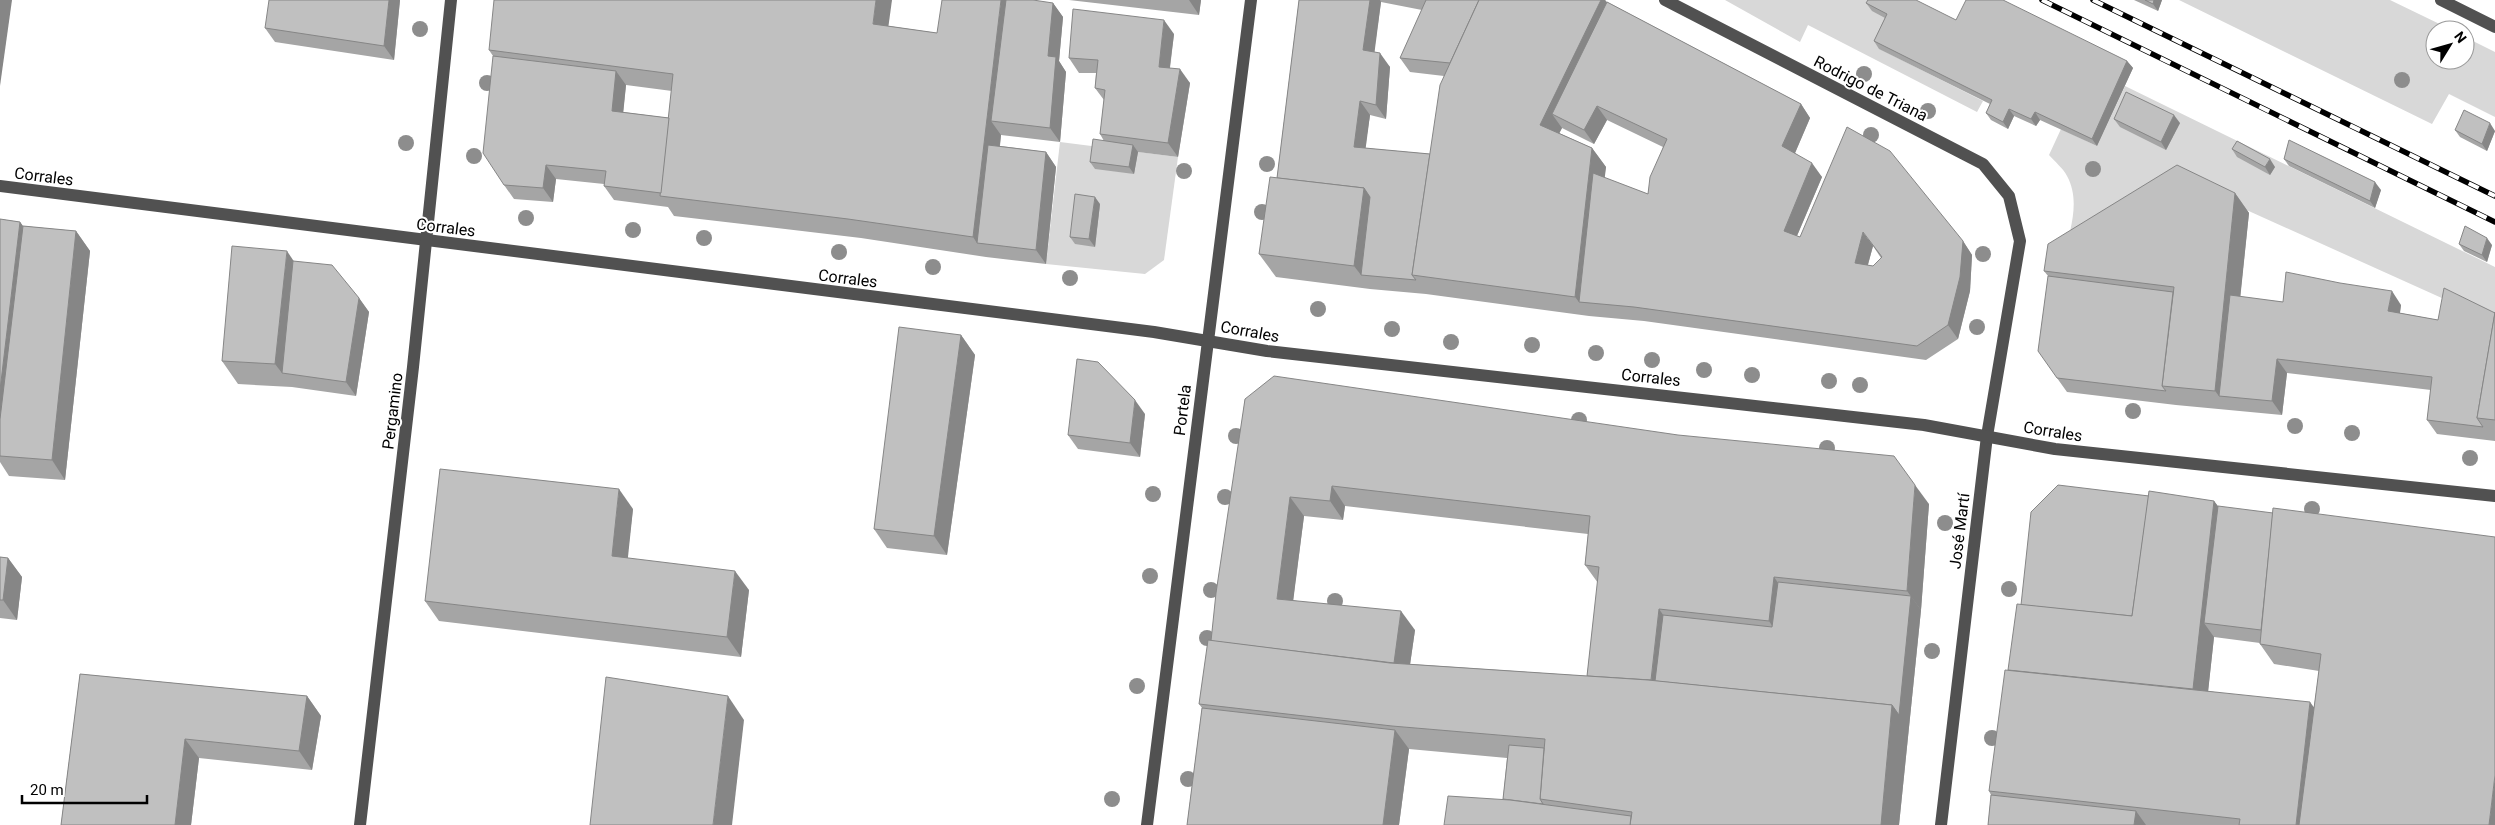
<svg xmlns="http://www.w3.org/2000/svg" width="2495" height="825" font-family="Roboto,sans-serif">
<rect width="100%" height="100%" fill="#fff"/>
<!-- green -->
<g fill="#d8d8d8">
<polygon points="1725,0 1877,0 1893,21 1880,49 1983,101 1977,112 1808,25 1800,42"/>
<polygon points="2179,0 2390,0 2452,30 2435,30 2435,60 2465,60 2465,37 2495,52 2495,117 2449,94 2432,124"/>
<path d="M2125,86l370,181v55l-295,-133 -138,75c6,-28 20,-61 5,-88 -4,-8 -12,-14 -18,-21l12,-26 36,17z"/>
<polygon points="1060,142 1178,157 1164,260 1145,274 1046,264"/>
</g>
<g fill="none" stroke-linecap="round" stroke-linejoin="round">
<!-- minor -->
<g stroke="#515151" stroke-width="12">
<polyline points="1665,0 1983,164 2009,196 2020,241 1987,436 1941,825"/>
<polyline points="2441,0 2495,27"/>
<polyline points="0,186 1154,332 1267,351 1924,425 2055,449 2495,496"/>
<polyline points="360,825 413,367 451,0"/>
<polyline points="1147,825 1251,0"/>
</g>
<defs>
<g id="rail">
<polyline points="2042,0 2495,222"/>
<polyline points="2093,0 2495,196"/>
</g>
</defs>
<!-- rail casing -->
<use href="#rail" stroke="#000" stroke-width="5.5"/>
<!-- rail -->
<use href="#rail" stroke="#fff" stroke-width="4" stroke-dasharray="11" stroke-linecap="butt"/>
</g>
<!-- trees -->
<g fill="#8d8d8d">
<circle cx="420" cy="29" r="8"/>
<circle cx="1864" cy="74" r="8"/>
<circle cx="2402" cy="80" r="8"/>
<circle cx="487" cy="83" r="8"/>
<circle cx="1928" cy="111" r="8"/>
<circle cx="1871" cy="135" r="8"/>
<circle cx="406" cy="143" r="8"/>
<circle cx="474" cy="156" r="8"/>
<circle cx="1267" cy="164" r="8"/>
<circle cx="2093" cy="169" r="8"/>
<circle cx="1184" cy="171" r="8"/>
<circle cx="1262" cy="212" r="8"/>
<circle cx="526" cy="218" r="8"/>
<circle cx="633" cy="230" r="8"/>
<circle cx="704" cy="238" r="8"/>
<circle cx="839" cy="252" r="8"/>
<circle cx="1983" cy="254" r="8"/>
<circle cx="933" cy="267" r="8"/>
<circle cx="1070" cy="278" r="8"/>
<circle cx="1318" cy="309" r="8"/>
<circle cx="1977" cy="327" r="8"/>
<circle cx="1392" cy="329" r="8"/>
<circle cx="1451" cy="342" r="8"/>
<circle cx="1532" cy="345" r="8"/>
<circle cx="1596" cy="353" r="8"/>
<circle cx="1652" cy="360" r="8"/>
<circle cx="1704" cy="370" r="8"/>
<circle cx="1752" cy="375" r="8"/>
<circle cx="1829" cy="381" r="8"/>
<circle cx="1860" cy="385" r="8"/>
<circle cx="2133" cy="411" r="8"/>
<circle cx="1579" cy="420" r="8"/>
<circle cx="2295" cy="426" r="8"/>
<circle cx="2352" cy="433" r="8"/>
<circle cx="1236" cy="436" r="8"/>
<circle cx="1827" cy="448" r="8"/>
<circle cx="2470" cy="458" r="8"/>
<circle cx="1153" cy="494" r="8"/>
<circle cx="1225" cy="497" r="8"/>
<circle cx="2312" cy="509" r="8"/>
<circle cx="1945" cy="523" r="8"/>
<circle cx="1150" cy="576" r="8"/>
<circle cx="2009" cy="589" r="8"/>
<circle cx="1211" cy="590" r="8"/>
<circle cx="1335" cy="601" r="8"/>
<circle cx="1207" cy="638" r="8"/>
<circle cx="1932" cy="651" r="8"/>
<circle cx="1137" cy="686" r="8"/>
<circle cx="1992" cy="738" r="8"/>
<circle cx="1188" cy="779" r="8"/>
<circle cx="1112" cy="799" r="8"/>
</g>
<!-- wall -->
<g fill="#a5a5a5" fill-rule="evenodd">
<polygon points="400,0 394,60 275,42 265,28"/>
<polygon points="1069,0 1201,0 1199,15"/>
<path d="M1299,0h306l2,2 194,102 9,14 -15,35 27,24 -25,59 3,1 163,4 9,14 -2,36 -12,48 -32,21 -282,-39 -55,-5 -163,-22 -56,-5 -94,-12 -17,-23 18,-76zM1381,2l41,8 -22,48 10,14 34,4 -14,78 -65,-6 5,-33 16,4 4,-52 -16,-15zM1607,120l56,27 -15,47 -44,-16 2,-11 -14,-19 -33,-15 3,-5 32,16zM1873,246l8,12 -8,8 -5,-1z"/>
<polygon points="2134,0 2162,0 2158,11"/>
<path d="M1053,3l10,14 -4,44 7,11 -6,70 -59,-7 -1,11 46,6 10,15 -10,97 -60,-7 -125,-19 -187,-22 -6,-9 -54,-7 -10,-14v-2l-48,-5 -3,23 -39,-3 -10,-14 -11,-129 -4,-6 400,-24 48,7zM626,85l46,6 -3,27 -46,-6z"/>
<polygon points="1866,3 1956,20 2127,61 2133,68 2097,146 2040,120 2036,126 2014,116 2008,129 1991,120 1986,113 1990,104 1879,49 1874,41 1885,18 1872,11"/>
<polygon points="1174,34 1170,68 1190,83 1178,157 1138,152 1134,174 1095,169 1090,162 1104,141 1100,134 1104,100 1095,88 1096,73 1079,73 1069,58"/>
<polygon points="2114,119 2180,123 2166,150 2120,127"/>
<polygon points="2455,130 2495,131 2487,151 2460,137"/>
<polygon points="2232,149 2275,167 2270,175 2237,157"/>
<polygon points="2284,159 2381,190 2375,208 2289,166"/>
<polygon points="2235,193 2249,213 2240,297 2283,302 2401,305 2400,313 2438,320 2495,312 2495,441 2437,434 2427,420 2431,390 2287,373 2282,415 2176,405 2067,392 2057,378 2048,276 2044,271"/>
<polygon points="1100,204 1095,247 1075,244 1070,237"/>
<polygon points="0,219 20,222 23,226 76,231 90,251 65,480 9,476 0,462"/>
<polygon points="2459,244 2492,245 2487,262 2464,251"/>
<polygon points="293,261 359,298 369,312 356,396 292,387 238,384 222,361"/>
<polygon points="961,335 975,355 947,555 887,548 874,529"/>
<path d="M1245,399l684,105 -8,106 -22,215h-455l59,-26 4,-41 -98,-9 -10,76h-212l15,-117 -3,-4 12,-63zM1345,506l243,28 -3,31 13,18 -11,93 -177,-12 5,-34 -122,-30 11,-84 39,4z"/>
<polygon points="1145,414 1140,457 1078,449 1068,435"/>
<path d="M2149,496l65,5 4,5 277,319h-507l3,-30 -2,-4 32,-186zM2214,637l46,6v1l14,20 45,7 -5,36 -106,-16z"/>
<polygon points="633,509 627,558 749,590 741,657 439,621 425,601"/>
<polygon points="0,557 8,558 22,577 17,620 0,618"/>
<polygon points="80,674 307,696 321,716 312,770 199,758 191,825 61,825"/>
</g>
<!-- shaded-wall -->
<g fill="#868686">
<polygon points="0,0 12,0 0,86"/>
<polygon points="389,0 400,0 394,60 384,46"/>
<polygon points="876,0 892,0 886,44 873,24"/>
<polygon points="1001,0 1017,0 991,121 1001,135 988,244 977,243 973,237"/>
<polygon points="1189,0 1201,0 1199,15"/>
<polygon points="1370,0 1380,0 1381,2 1373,64 1363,50"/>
<polygon points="1601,0 1605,0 1616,16 1552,114 1562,128 1554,144 1540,125"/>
<polygon points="2154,0 2162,0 2158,11 2153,4"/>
<polygon points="1053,3 1063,17 1059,61 1066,72 1060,142 1050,128 1048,56"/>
<polygon points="1164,20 1174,34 1168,81 1159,67"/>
<polygon points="1380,53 1390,67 1386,119 1376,105"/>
<polygon points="2127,61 2133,68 2097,146 2092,139"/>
<polygon points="1180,69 1190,83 1178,157 1168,143"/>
<polygon points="616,71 626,85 622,125 612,111"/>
<polygon points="1360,101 1370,115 1364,161 1354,147"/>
<polygon points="1801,104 1810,118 1792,160 1782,146"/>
<polygon points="1597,106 1607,120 1594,144 1584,130"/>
<polygon points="2009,109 2014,116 2008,129 2003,122"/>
<polygon points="2035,112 2040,120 2036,126 2031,119"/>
<polygon points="2174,115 2180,123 2166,150 2161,142"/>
<polygon points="2490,123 2495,131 2487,151 2482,144"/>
<polygon points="1133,145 1138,152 1134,174 1129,167"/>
<polygon points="1592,148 1606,167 1590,303 1579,302 1575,297"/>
<polygon points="1046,152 1056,167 1046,264 1036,250"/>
<polygon points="2270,159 2275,167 2270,175 2265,167"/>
<polygon points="1812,163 1822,177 1793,245 1784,231"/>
<polygon points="546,165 556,179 553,202 543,188"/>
<polygon points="2375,182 2381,190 2375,208 2370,201"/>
<polygon points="1364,188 1380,211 1361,275 1354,266"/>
<polygon points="2235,193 2249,213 2230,397 2219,396 2215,391"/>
<polygon points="1095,197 1100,204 1095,247 1089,239"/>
<polygon points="20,222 37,245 0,439 0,390"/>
<polygon points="76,231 90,251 65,480 52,460"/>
<polygon points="1863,232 1873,246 1864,278 1855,263"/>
<polygon points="2487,238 2492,245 2487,262 2482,255"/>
<polygon points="1963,241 1972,255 1970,291 1958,339 1948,325"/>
<polygon points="287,251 303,275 282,373 275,364"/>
<polygon points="2392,291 2401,305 2398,325 2388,311"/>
<polygon points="359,298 369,312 356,396 346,382"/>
<polygon points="961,335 975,355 947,555 934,536"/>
<polygon points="2277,359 2287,373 2282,415 2272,401"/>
<polygon points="1135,400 1145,414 1140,457 1130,443"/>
<polygon points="1915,485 1929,504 1921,610 1907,591"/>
<polygon points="1332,486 1345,506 1343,520 1330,501"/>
<polygon points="619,489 633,509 626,576 612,556"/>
<polygon points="1290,497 1304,516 1291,618 1277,599"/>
<polygon points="2214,501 2228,520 2204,623 2214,637 2206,711 2192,692"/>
<polygon points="8,558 22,577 17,620 3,600"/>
<polygon points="735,571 749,590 741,657 727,637"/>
<polygon points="1774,577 1787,596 1782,641 1769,621"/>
<polygon points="1911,596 1921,610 1899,825 1881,825 1892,705"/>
<polygon points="1659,609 1673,629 1666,690 1651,684"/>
<polygon points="1401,611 1415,630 1407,686 1393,667"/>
<polygon points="307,696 321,716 312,770 299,751"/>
<polygon points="728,696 744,720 732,825 713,825"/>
<polygon points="2310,702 2327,725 2315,825 2296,825"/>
<polygon points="1395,730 1409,749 1399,825 1383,825"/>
<polygon points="185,739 199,758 191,825 175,825"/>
<polygon points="2495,775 2495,825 2489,825"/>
<polygon points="2136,811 2146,825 2134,825"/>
</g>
<!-- building -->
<g fill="#c0c0c0" stroke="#868686" fill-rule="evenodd">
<polygon points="269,0 389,0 384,46 265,28"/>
<polygon points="494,0 876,0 873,24 937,33 942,0 1001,0 973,237 848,219 660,196 673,74 489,50"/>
<polygon points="1006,0 1033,0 1053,3 1048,56 1056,57 1050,128 991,121"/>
<polygon points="1299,0 1370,0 1363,50 1380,53 1376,105 1360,101 1354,147 1430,154 1412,275 1416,280 1361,275 1370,197 1364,188 1277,178"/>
<polygon points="1426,0 1479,0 1450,63 1400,58"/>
<polygon points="1479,0 1601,0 1540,125 1592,148 1575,297 1412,275 1440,85"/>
<polygon points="1868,0 1916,0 1956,20 1966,0 2003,0 2127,61 2092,139 2035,112 2031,119 2009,109 2003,122 1986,113 1992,100 1874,41 1887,14 1866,3"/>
<polygon points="2145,0 2154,0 2153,4"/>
<path d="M1607,2l194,102 -19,42 30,17 -28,68 16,6 47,-110 43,24 73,90 -3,36 -12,48 -31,21 -283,-39 -55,-5 14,-129 55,21 2,-17 17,-38 -70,-33 -13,24 -32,-16zM1863,232l19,25 -9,9 -18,-3z"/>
<polygon points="1073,9 1164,20 1159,67 1180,69 1168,143 1100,134 1105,90 1095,88 1098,60 1069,58"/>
<polygon points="493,56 616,71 612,111 669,118 661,193 604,186 606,171 546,165 543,188 504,185 483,153"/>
<polygon points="2126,92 2174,115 2161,142 2114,119"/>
<polygon points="2464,110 2490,123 2482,144 2455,130"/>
<polygon points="1093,139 1133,145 1129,167 1090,162"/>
<polygon points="2289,140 2375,182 2370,201 2284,159"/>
<polygon points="2237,141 2270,159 2265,167 2232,149"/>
<polygon points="988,145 1046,152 1036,250 977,243"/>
<polygon points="2177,165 2235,193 2215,391 2162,386 2174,287 2044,271 2048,244"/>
<polygon points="1270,177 1364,188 1354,266 1259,254"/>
<polygon points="1075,194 1095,197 1089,239 1070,237"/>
<polygon points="0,219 20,222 0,390"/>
<polygon points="23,226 76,231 52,460 0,456 0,419"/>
<polygon points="2465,226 2487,238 2482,255 2459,244"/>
<polygon points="232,246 287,251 275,364 222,361"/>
<polygon points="293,261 332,265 359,298 346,382 282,373"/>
<polygon points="2286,272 2340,283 2392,291 2388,311 2438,320 2444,288 2495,313 2477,418 2483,427 2427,420 2432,377 2277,359 2272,401 2219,396 2230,295 2283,302"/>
<polygon points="2048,276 2173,292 2162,386 2166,391 2057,378 2038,351"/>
<polygon points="2495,312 2495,420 2477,418"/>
<polygon points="899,327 961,335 934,536 874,529"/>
<polygon points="1077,359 1098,362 1135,400 1130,443 1068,435"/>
<polygon points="1274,376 1678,435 1894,456 1915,485 1907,591 1774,577 1769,621 1659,609 1651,680 1587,676 1599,567 1585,565 1590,516 1332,486 1330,501 1290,497 1277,599 1401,611 1394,663 1211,641 1216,593 1245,399"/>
<polygon points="440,469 619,489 612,556 735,571 727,637 425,601"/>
<polygon points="2058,485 2149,496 2132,616 2021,605 2031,512"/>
<polygon points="2149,491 2214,501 2193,689 2008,670 2017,604 2132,616"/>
<polygon points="2218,506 2273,513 2261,630 2204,623"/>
<polygon points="2273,508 2495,537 2495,775 2489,825 2299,825 2321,654 2260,644"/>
<polygon points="0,557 8,558 3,600 0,600"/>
<polygon points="1778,582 1911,596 1899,715 1892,705 1655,681 1663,615 1772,627"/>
<polygon points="1208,640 1390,663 1648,680 1892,705 1881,825 1630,825 1632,812 1540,799 1545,739 1392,726 1199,704"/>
<polygon points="2005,670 2310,702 2296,825 2239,825 2240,819 1989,791"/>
<polygon points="80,674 307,696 299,751 185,739 175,825 61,825"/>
<polygon points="606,677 728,696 713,825 590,825"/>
<polygon points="1202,708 1395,730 1383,825 1187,825"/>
<polygon points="1509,745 1544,748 1540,799 1543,804 1503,799"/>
<polygon points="1991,795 2136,811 2134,825 1988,825"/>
<polygon points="1448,796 1510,800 1631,816 1630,825 1444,825"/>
</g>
<g text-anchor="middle" stroke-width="4" stroke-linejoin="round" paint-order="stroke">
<!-- street labels -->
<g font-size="16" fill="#000" stroke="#fff">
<text transform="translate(1871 88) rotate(27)" y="6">Rodrigo de Triana</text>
<text transform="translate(44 176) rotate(7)" y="6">Corrales</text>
<text transform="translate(446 227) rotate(7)" y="6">Corrales</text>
<text transform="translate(848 278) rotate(7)" y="6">Corrales</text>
<text transform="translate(1250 331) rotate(10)" y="6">Corrales</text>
<text transform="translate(1651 377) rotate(6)" y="6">Corrales</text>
<text transform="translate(1182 410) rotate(-83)" y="6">Portela</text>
<text transform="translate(392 411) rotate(-83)" y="6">Pergamino</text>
<text transform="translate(2053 431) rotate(9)" y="6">Corrales</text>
<text transform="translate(1959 531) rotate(-83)" y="6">José Martí</text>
</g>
</g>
<!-- north arrow -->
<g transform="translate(2450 45) rotate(53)"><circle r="24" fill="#ffffff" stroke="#999999"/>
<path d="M0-4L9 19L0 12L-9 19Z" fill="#000000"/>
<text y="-8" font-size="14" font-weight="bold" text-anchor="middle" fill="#000000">N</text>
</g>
<!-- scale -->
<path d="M22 795v8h125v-8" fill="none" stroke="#000000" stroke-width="2.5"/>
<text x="30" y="795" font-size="15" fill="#000000" stroke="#ffffff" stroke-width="4" paint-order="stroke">20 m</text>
</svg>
